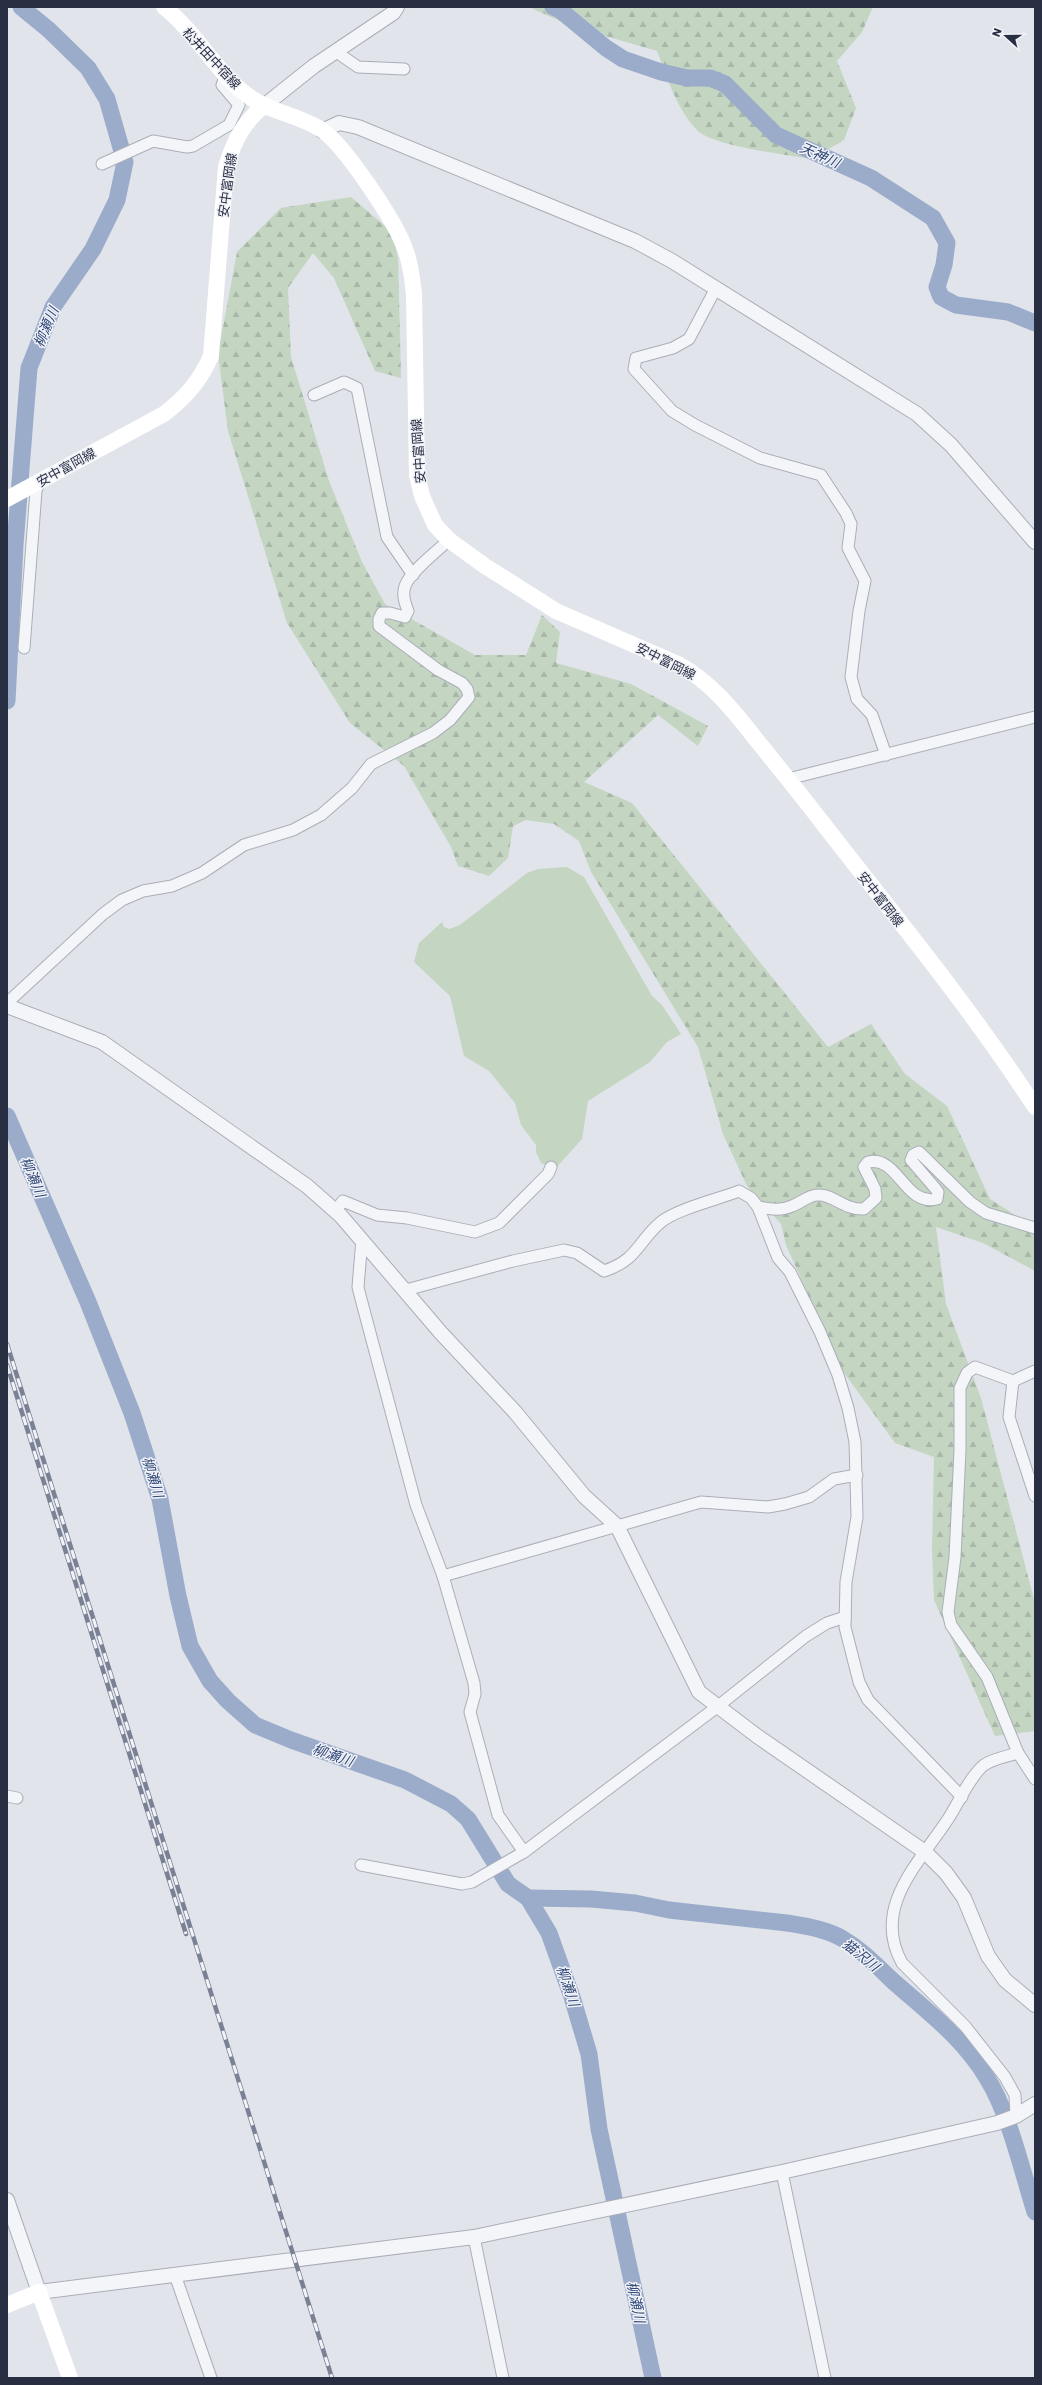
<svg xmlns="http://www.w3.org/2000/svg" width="1042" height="2385" font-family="Poppins,'Noto Sans JP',sans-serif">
<defs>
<pattern id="forest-firs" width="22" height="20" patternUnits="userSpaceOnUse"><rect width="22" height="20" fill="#c4d5c2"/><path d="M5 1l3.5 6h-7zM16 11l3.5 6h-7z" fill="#a8b7a8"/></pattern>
</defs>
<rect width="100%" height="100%" fill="#e1e4ea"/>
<!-- green -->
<polygon fill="#c4d5c2" points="567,867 584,877 652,996 662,1005 681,1034 667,1042 650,1062 588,1101 582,1139 555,1169 541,1163 536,1152 536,1145 521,1125 515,1103 489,1071 464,1056 450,996 414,962 419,943 442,922 444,927 449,929 460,925 527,873 538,869"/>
<!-- forest -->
<g fill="url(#forest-firs)">
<path d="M529,7h344l-11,25 -25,29 19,47 -12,32 -32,19c-24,-4 -100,-13 -115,-29 -21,-22 -29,-51 -40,-79l-86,-25z"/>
<polygon points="351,197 392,232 398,258 401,378 375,371 334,278 313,253 288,288 291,357 329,481 362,562 385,604 475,655 526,655 542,615 560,632 556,663 631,684 708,726 698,746 658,715 584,782 632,803 828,1047 871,1024 905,1074 947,1106 990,1199 1035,1228 1035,1271 983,1243 936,1227 946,1304 981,1398 1035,1603 1035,1731 995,1736 934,1600 932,1549 934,1457 895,1443 842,1370 786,1245 781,1224 747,1186 723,1134 698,1047 591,872 579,841 554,824 526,820 513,826 508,858 489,876 458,866 451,847 404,766 350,723 287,623 228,431 218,354 237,252 281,208"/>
</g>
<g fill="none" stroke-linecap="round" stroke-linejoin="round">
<!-- river -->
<g stroke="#9baccb" stroke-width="17">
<polyline points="553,7 560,10 606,48 623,59 661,72 687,78 710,78 725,84 776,135 871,178 933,218 947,243 944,265 937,287 941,297 956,305 1008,312 1035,323"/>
<polyline points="7,701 15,545 29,368 53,307 93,249 117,200 125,162 107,99 88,68 49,30 21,7"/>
<polyline points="7,1116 88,1302 132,1413 160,1499 178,1596 190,1646 210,1681 228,1701 255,1725 291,1740 405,1780 451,1804 468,1819 508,1884 528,1898 549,1933 572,1997 589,2054 599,2129 653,2378"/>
<path d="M528,1898l63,1 44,4 34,7 118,13c18,3 40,6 56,16 19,11 35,28 51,43 33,29 70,57 93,96 22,35 35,93 48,134"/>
</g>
<defs>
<g id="minor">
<polyline points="335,51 358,67 404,69"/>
<polyline points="102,164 153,141 187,147 193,146 229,125 239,105 222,85 226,75"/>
<polyline points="716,288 689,339 673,348 636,358 634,369 672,411 695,425 760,458 821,475 846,513 851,524 848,548 865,581 859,611 851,677 857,699 872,715 886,755"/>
<polyline points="314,395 344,382 357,388 387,537 413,575"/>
<polyline points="24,648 36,491 39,482"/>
<polyline points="788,779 1035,717"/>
<path d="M7,1003l96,-89 19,-14 21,-9 29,-5 30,-13 42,-28 49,-15 28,-15 31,-27 19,-24 62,-31 17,-13 19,-23 -2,-8 -5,-6 -24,-13 -59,-44v-7l3,-6h8l15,4 3,-6c-3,-8 -6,-16 -3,-25 5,-14 32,-35 44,-46"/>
<path d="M758,1207c12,2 23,4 34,-1 9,-3 16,-11 26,-11 15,-1 26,15 46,14l12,-11 -1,-9 -11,-22 4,-5c30,-7 37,45 69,37l1,-7 -3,-4 -24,-28 2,-5 6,-3 51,50 16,11 49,15"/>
<polyline points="336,1210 343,1201 377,1215 407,1218 475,1232 499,1223 548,1174 551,1167"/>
<polyline points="362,1239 358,1287 361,1299 416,1505 443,1576 474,1683 475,1694 470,1712 498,1815 524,1852"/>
<path d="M406,1290l107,-29 51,-11 13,3 27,18c34,-11 34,-30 57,-49 16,-13 58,-23 78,-31l12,7 7,9 20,51 12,14 30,60 18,43 10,33 7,34 2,75 -11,65 -1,45 14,55 9,18 94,97"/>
<polyline points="1035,1371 1013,1381 975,1367 967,1373 960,1388 960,1450 955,1557 948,1612 951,1625 987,1677 1018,1753 1035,1779"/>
<polyline points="1013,1381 1009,1417 1035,1496"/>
<polyline points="443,1576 701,1502 768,1507 785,1504 809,1497 834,1479 857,1475"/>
<polyline points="7,1796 17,1798"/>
<polyline points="361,1865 462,1884 472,1882 524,1852 717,1707 806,1636 827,1623 845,1617"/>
<path d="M1016,2116l-1,-21 -10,-18 -40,-51 -63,-63c-31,-56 18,-101 46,-144 10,-15 22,-43 36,-54 8,-6 24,-9 34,-12"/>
<polyline points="782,2172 825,2378"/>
<polyline points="474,2237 503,2378"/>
<polyline points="175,2275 211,2378"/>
</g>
<g id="tertiary">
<polyline points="265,105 314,66 393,13 397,7"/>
<polyline points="322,131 339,123 358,127 635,241 672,261 917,414 951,445 1035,542"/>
<polyline points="7,1006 102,1042 307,1186 341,1216 441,1333 515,1412 584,1496 617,1526 699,1692 757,1736 925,1852 946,1873 964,1898 988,1956 1005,1980 1035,2005"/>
<polyline points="7,2200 39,2292 474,2237 782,2172 997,2123 1016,2116 1035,2104"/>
</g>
</defs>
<!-- minor casing -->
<use href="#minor" stroke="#aaaeb8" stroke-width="13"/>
<!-- tertiary casing -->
<use href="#tertiary" stroke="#aaaeb8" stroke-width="16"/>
<!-- minor -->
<use href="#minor" stroke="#f4f5f8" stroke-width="11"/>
<!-- tertiary -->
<use href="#tertiary" stroke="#f4f5f8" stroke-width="14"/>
<!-- secondary -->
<g stroke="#fff" stroke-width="16">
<path d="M164,7c32,25 51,64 83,88 22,17 52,20 75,35 23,16 74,92 83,119 6,14 7,30 9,45l3,181 5,21 13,29 14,15 36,26 71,45 122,53c35,19 57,49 81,79 21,26 42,52 62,78 73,94 149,186 214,286"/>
<path d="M7,499l157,-85c22,-17 36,-33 47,-58l15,-189c8,-26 17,-45 39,-62"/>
<polyline points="7,2305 39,2292 70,2378"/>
</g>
<defs>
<g id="rail">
<polyline points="7,1344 332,2378"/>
<polyline points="7,1365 186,1934"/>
</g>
</defs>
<!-- rail casing -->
<use href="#rail" stroke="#7a8195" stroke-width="4.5"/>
<!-- rail -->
<use href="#rail" stroke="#f1f3f8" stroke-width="3" stroke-dasharray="9" stroke-linecap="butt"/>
</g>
<g text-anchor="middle" stroke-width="3" stroke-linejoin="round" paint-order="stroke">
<!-- street labels -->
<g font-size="13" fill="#292f43" stroke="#f1f3f8">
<text transform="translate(212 58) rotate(47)" y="5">松井田中宿線</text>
<text transform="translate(227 185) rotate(-82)" y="5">安中富岡線</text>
<text transform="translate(418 451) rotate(-94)" y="5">安中富岡線</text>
<text transform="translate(66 467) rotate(-29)" y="5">安中富岡線</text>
<text transform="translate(666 661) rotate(27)" y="5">安中富岡線</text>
<text transform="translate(881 899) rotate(52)" y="5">安中富岡線</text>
</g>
<!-- water labels -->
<g font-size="14" font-style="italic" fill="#314878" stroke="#f1f3f8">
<text transform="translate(820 155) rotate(24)" y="5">天神川</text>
<text transform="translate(46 327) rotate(-67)" y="5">柳瀬川</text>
<text transform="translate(33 1177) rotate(67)" y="5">柳瀬川</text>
<text transform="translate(153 1477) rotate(73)" y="5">柳瀬川</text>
<text transform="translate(333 1755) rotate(19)" y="5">柳瀬川</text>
<text transform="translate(861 1955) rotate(39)" y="5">猫沢川</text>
<text transform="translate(568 1986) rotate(71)" y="5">柳瀬川</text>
<text transform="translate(636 2302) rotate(78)" y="5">柳瀬川</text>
</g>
</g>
<!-- border -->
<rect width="1042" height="2385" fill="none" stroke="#292f43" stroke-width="16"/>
<!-- north arrow -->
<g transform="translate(1006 36) rotate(291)" stroke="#f1f3f8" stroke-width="3" paint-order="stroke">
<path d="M0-3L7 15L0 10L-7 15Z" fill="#292f43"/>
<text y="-6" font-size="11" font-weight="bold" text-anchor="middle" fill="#292f43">N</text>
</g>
</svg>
